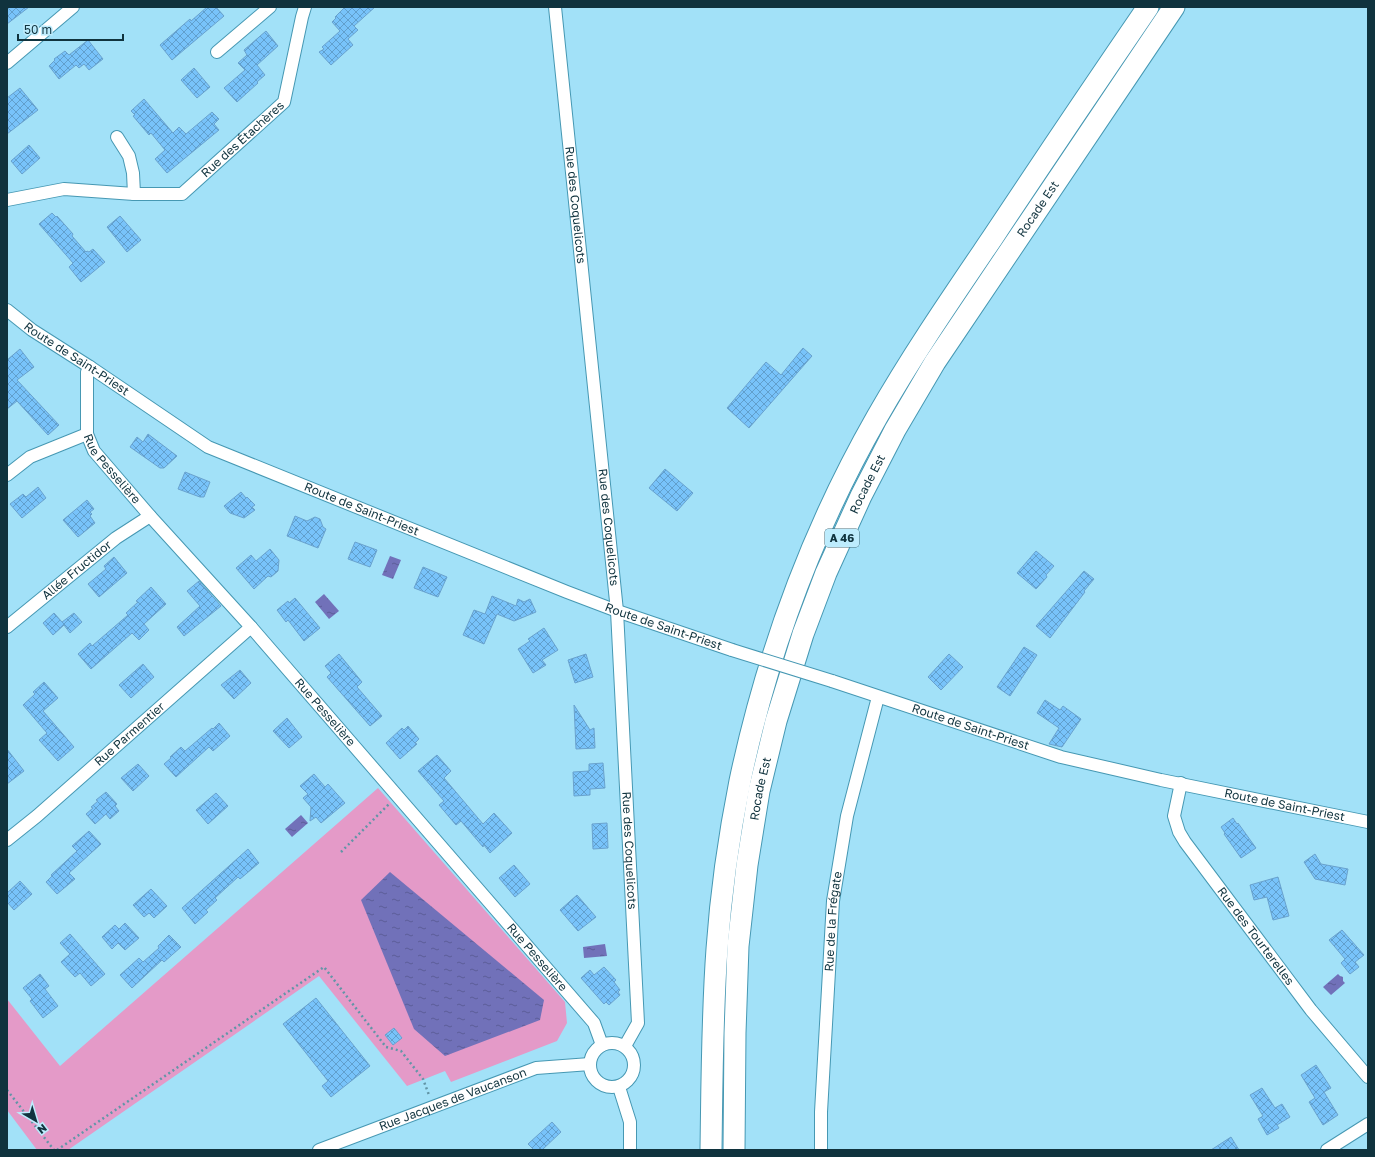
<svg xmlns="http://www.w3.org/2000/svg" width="1375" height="1157" font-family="'Golos Text',sans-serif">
<defs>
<pattern id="water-ripples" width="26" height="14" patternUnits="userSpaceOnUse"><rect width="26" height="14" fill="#7171b9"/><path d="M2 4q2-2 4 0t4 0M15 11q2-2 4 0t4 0" fill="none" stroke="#5b5d98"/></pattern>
<pattern id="building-cross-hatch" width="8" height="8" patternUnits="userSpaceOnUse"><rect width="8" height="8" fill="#78c3fa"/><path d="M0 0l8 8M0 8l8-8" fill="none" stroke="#619fcc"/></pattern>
</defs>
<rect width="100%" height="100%" fill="#a2e1f8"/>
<!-- park -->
<polygon fill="#e49ac8" points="378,788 565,1002 567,1023 557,1041 451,1082 445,1071 407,1086 319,976 68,1150 37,1150 7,1110 7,999 60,1066"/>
<!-- water -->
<g fill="url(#water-ripples)">
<polygon points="390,556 401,560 393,579 382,575"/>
<polygon points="324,594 339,611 329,619 315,602"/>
<polygon points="301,815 308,823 292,837 285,829"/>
<polygon points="390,872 544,1000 540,1020 445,1056 414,1029 361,900"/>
<polygon points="605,944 607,956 584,958 583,947"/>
<polygon points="1338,974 1340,976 1343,977 1343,981 1345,983 1331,995 1323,987"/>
</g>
<!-- building -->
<g fill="url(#building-cross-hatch)" stroke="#69a2ce">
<polygon points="7,7 29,7 7,24"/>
<polygon points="207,7 216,7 224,16 172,60 160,45 190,19 191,21"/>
<polygon points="345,7 375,7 354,26 358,30 348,39 353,45 331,65 319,52 324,49 322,47 340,31 332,22 336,18 335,17"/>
<polygon points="266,31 278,46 257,65 265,75 257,82 258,83 237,102 224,88 245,70 238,63 247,55 244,50"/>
<polygon points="88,40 103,59 89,70 84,64 79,68 76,65 59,79 49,66 55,60 54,59 65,51 69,55"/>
<polygon points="194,68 210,87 197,98 181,80"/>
<polygon points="20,88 38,110 7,134 7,98"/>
<polygon points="144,99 173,133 179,127 186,134 212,112 219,119 214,124 219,130 167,173 155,159 165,150 151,133 149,135 133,116 135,115 131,111"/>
<polygon points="29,145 40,158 22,174 11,161"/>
<polygon points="52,213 56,217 57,216 73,234 72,236 86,252 87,251 89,252 93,249 105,262 81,282 69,267 73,263 39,224"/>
<polygon points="120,216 141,240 127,252 107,227"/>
<polygon points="803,348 812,356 749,428 727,408 766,362 781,375"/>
<polygon points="20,349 34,367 17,380 59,425 48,435 17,401 7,409 7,360"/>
<polygon points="148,434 177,456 164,468 160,468 130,447 137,437 143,442"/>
<polygon points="665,469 693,493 677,511 649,488"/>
<polygon points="185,472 210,482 204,497 200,497 178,489"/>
<polygon points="38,487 46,498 22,518 10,504 23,494 26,497"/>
<polygon points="241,492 246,498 247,497 255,505 252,507 255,510 244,518 230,513 224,506"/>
<polygon points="87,500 94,509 90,512 92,514 90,516 95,523 78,537 63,520"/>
<polygon points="295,516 307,521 315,517 320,519 323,527 326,529 318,548 287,536"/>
<polygon points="355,542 377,550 370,567 348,559"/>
<polygon points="270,549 279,560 278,571 271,577 268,576 254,589 236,568 251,555 256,561"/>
<polygon points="1036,551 1054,566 1046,575 1047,577 1036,589 1017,573"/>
<polygon points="114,557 127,573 99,597 88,584 106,569 104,566"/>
<polygon points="423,567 447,577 438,597 414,588"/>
<polygon points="1084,571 1094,579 1084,591 1085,592 1050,638 1036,626"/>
<polygon points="199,581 221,606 184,636 177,627 200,606 187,591"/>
<polygon points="151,587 166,604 144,624 149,630 139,640 132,633 91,669 78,654 90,643 92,646 128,615 126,613 138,602 136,601"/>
<polygon points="492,596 516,606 518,599 524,602 530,599 536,612 514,621 497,614 484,644 463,635 474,610 485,614"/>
<polygon points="295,598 320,628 304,641 288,620 286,622 277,610 288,601 289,603"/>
<polygon points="54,613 62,622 74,613 82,622 70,633 64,625 53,635 43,623"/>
<polygon points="544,628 558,650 542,660 546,665 533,673 518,649 530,641 528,639"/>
<polygon points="1024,647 1037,655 1010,696 997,687"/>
<polygon points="339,654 362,682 357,687 382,716 370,726 327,677 331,673 325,666"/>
<polygon points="586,654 593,677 575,683 568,660"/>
<polygon points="949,654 963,667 941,690 928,677"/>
<polygon points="143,664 154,677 131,698 119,685"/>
<polygon points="240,670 251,683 234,699 221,685"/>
<polygon points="44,682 58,698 43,711 74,747 58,761 39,740 47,733 23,705 35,694 33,692"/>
<polygon points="1045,700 1060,710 1063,706 1081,719 1062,747 1049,744 1059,728 1037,713"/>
<polygon points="574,705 590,730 594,728 595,748 576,749"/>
<polygon points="287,718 302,737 289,748 273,731"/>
<polygon points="219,723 230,736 213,751 209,747 176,777 164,764 171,758 170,757 181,747 185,751 212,728 213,729"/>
<polygon points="408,726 419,739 415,743 417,744 400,759 386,743 402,728 404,730"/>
<polygon points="7,749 24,771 7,784"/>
<polygon points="437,755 451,771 444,778 483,824 494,813 512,833 490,853 484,845 483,847 461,821 456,825 439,805 444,801 418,771"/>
<polygon points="603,763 605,788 590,789 590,795 574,796 573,772 589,771 589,764"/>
<polygon points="138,764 149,776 133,791 121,778"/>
<polygon points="314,774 325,787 328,784 345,803 321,823 316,817 310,821 311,807 303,798 308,794 300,786"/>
<polygon points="106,792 117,804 115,806 119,811 110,819 106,814 95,824 86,814 93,808 91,807 98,801 96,800"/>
<polygon points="216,793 228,806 208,824 196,810"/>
<polygon points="1233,818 1237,824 1238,823 1256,848 1241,858 1224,834 1225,833 1221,827"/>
<polygon points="607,823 608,848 593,849 592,824"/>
<polygon points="89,831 101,844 69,873 75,879 57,894 46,882 52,876 51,875 77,851 72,846"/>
<polygon points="248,849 259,863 240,879 238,877 215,898 217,900 206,910 208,912 195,924 182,908"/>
<polygon points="1315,854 1321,864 1348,869 1345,885 1315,879 1304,862"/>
<polygon points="514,865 530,884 515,897 499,878"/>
<polygon points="1278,877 1289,916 1273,920 1267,897 1254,900 1250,885"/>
<polygon points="20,881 32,894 14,910 7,902 7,893"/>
<polygon points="151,889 167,906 154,918 149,913 144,917 133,905"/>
<polygon points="577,895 596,917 578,931 560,910"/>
<polygon points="125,923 139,938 125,950 118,943 112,949 102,937 115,925 119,929"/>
<polygon points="1342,930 1364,955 1355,962 1359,967 1350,974 1341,963 1345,959 1329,940"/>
<polygon points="70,934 105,974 91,986 80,973 75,977 61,962 70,954 60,943"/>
<polygon points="169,935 181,947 164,962 162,960 132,988 120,975 139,958 143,962 159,948 158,946"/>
<polygon points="604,967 616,980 614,982 620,990 618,992 620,995 609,1005 606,1002 604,1004 581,978 590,970 594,975"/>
<polygon points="40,974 49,986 45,989 58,1006 43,1018 30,1001 32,999 23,988"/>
<polygon points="316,998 370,1066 331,1097 322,1086 328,1081 283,1024"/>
<polygon points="394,1028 402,1038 393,1045 385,1035"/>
<polygon points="1316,1065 1331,1088 1324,1092 1338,1115 1323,1125 1309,1102 1315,1098 1301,1075"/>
<polygon points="1262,1088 1275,1108 1282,1104 1290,1117 1277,1125 1279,1128 1267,1135 1258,1119 1263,1116 1250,1095"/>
<polygon points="552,1122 561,1132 542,1150 534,1150 528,1144"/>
<polygon points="1231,1137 1239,1150 1211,1150"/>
</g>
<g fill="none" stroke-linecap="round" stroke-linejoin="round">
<defs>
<g id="street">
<path id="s1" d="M555,7l62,604 21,412 -13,23"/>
<polyline points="217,52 270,7"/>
<polyline points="7,63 73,7"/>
<polyline points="117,137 129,156 133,173 134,194"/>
<path id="s2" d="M7,200l57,-11 70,5h48l102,-92 18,-85 3,-10"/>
<path id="s3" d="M7,310l25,20 58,37 118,80 359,145 50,19 115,39"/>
<path id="s4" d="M90,367l-3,5v62l7,17 56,65 101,111 343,396 8,22"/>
<polyline points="7,475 30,457 87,434"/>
<path id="s5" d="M7,627l109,-89 34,-22"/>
<path id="s6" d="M832,681l229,76 100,23 207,42"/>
<path id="s7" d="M1181,783l-7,33 5,16 6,10 126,168 57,67"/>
<path id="s8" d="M7,840l30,-24 214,-189"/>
<circle cx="612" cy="1065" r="22"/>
<polyline points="619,1087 630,1122 630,1150"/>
<path id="s9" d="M319,1150l217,-82 54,-4"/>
<path id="s10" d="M821,1150v-38l12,-211 14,-85 31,-119"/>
<polyline points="1327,1150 1368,1124"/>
</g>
<g id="highway">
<path d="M711,1150c1,-67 1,-134 6,-201 4,-57 12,-113 23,-168 27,-127 73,-252 137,-364 36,-63 76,-121 116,-180 51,-77 103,-154 155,-230"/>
<path id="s11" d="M734,1150l1,-117 3,-87 9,-81 12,-74 17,-70 27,-87 23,-61 35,-77 34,-66 40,-68 239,-355"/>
</g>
</defs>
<!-- street casing -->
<use href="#street" stroke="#4698b3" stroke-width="14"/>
<!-- highway casing -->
<use href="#highway" stroke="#4698b3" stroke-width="23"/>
<!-- path -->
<g stroke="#6295a7" stroke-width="2.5" stroke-dasharray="2 3" stroke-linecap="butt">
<polyline points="341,852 389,804"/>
<polyline points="7,1090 54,1150"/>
<polyline points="57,1150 324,967 386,1047 401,1051 423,1079 429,1095"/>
</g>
<!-- street -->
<use href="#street" stroke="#fff" stroke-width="12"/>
<!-- highway -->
<use href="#highway" stroke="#fff" stroke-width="21"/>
<defs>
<polyline id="street-bridge" points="732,650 832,681"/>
</defs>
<!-- street-bridge casing -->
<use href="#street-bridge" stroke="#4698b3" stroke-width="14" stroke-linecap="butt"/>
<!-- street-bridge -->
<use href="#street-bridge" stroke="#fff" stroke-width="12"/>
</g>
<g text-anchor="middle" stroke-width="3.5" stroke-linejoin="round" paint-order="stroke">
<!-- shield labels -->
<rect fill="#bdecfd" stroke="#446a77" stroke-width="1" x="825" y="529" width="34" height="18" rx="3"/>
<g font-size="11" font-weight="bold" fill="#10333e">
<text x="842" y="542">A 46</text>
</g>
<!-- street labels -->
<g font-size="12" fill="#10333e" stroke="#bdecfd">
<text dy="4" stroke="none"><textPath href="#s2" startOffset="258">Rue des Étachères</textPath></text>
<text dy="4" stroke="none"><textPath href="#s1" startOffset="199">Rue des Coquelicots</textPath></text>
<text dy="4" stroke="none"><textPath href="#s11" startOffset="1011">Rocade Est</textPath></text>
<text dy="4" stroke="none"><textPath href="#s3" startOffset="85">Route de Saint-Priest</textPath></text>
<text dy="4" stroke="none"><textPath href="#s4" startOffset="111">Rue Pesselière</textPath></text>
<text dy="4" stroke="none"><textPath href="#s11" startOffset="687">Rocade Est</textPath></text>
<text dy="4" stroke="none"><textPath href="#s3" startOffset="409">Route de Saint-Priest</textPath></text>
<text dy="4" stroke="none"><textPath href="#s1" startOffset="523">Rue des Coquelicots</textPath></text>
<text dy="4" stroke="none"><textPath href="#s5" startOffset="90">Allée Fructidor</textPath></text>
<text dy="4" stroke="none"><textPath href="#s3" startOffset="733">Route de Saint-Priest</textPath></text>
<text dy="4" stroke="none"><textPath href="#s4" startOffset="435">Rue Pesselière</textPath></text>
<text dy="4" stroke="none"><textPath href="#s6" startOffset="146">Route de Saint-Priest</textPath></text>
<text dy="4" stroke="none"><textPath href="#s8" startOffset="162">Rue Parmentier</textPath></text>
<text dy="4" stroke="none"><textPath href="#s11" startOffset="363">Rocade Est</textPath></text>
<text dy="4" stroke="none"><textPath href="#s6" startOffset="470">Route de Saint-Priest</textPath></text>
<text dy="4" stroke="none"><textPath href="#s1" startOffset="847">Rue des Coquelicots</textPath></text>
<text dy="4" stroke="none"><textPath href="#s10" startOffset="229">Rue de la Frégate</textPath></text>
<text dy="4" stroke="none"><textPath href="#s7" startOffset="180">Rue des Tourterelles</textPath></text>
<text dy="4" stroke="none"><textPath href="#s4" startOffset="759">Rue Pesselière</textPath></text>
<text dy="4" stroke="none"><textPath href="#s9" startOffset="143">Rue Jacques de Vaucanson</textPath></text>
</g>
</g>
<!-- border -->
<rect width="1375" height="1157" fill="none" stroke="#10333e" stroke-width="16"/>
<!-- north arrow -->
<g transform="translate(36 1121) rotate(142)" stroke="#bdecfd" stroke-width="3" paint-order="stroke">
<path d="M0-3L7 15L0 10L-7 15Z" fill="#10333e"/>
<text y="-6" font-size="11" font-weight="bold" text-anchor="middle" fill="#10333e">N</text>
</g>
<!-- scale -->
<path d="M18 34v6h105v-6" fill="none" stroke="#10333e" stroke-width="2"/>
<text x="24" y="34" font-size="12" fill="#10333e" stroke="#bdecfd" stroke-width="3" paint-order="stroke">50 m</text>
</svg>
